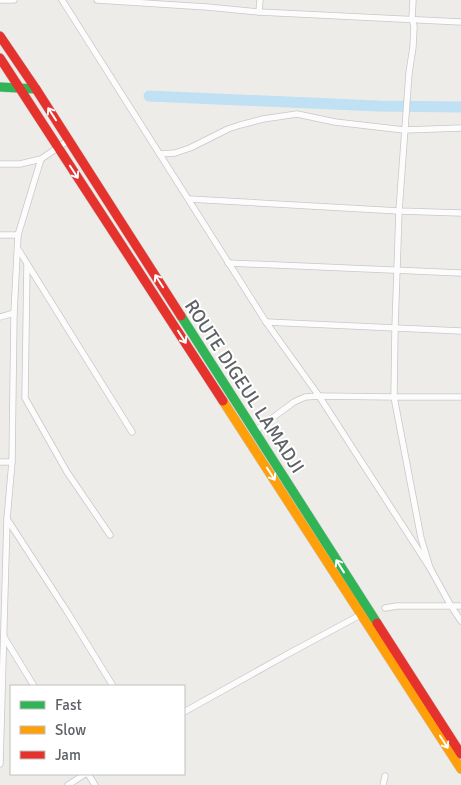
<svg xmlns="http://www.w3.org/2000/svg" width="461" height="785" font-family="Signika,sans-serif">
<rect width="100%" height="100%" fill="#edece9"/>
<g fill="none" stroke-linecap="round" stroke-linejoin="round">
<!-- river -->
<polyline stroke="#c0e0f4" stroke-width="11" points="149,96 378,106 461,107"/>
<defs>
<g id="street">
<polyline points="0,0 14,0"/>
<polyline points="62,0 266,322 319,396 430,568"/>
<polyline points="97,0 207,7 259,12 461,22"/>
<polyline points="413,0 412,19 414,26 413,47 409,73 399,211 395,328 394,397 421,538 430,568 451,606 461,621"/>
<polyline points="259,12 260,0"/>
<polyline points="160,154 175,153 190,148 228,129 240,125 263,119 297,114 335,122 404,130 461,128"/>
<polyline points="0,164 20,164 41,159 69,140"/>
<polyline points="189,199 399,211 461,213"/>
<polyline points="0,235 18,235"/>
<polyline points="18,249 132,432"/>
<polyline points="228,263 461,273"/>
<polyline points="27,264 25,398 67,472 110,535"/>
<polyline points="0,317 14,313"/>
<polyline points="266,322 461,331"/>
<polyline points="255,431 294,402 305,397 319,396 394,397 461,397"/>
<polyline points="0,462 12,462"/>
<polyline points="7,519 68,613 113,686"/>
<polyline points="385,608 397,606 461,606"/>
<polyline points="4,637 34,686"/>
<polyline points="184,712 286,655 364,613"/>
<polyline points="0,764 7,519 12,462 14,313 18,235 41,159"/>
<polyline points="88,774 95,785"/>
<polyline points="68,785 85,774"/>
<polyline points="383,785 385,776"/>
</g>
<g id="fast">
<polyline points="0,87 36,89"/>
<polyline points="181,316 377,623"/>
</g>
<polyline id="slow" points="223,401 461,769"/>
<g id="jam">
<polyline points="0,36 36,89 181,316"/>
<polyline points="0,58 223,401"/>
<polyline points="377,623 461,754"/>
</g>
</defs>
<!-- street casing -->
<use href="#street" stroke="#c8c8c8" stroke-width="7"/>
<!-- fast casing -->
<use href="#fast" stroke="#cacaca" stroke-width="10"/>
<!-- slow casing -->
<use href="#slow" stroke="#cacaca" stroke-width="10"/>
<!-- jam casing -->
<use href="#jam" stroke="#cacaca" stroke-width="10"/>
<!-- street -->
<use href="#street" stroke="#fcfcfc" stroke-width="5.5"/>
<!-- fast -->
<use href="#fast" stroke="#30b455" stroke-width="9"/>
<!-- slow -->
<use href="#slow" stroke="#ff9f0a" stroke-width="9"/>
<!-- jam -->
<use href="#jam" stroke="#e5322d" stroke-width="9"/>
</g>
<!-- one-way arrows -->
<defs><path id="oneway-shaft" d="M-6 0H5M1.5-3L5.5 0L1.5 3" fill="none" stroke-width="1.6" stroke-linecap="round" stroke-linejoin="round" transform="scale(1.25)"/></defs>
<g stroke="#fff">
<use href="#oneway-shaft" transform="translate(52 114) rotate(-123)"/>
<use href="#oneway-shaft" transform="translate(74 172) rotate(57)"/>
<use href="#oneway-shaft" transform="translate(159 281) rotate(-123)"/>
<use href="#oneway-shaft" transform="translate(182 337) rotate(57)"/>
<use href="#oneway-shaft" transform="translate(271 474) rotate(57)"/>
<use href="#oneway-shaft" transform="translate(340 566) rotate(-122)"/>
<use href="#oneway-shaft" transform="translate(444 742) rotate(57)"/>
</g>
<g text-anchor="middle" stroke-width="4" stroke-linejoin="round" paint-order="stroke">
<!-- street labels -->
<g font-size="19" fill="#5e6266" stroke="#fff">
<text transform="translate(245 386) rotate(57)" y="7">ROUTE DIGEUL LAMADJI</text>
</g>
</g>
<!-- legend -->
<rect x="10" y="685" width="175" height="90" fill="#ffffff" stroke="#bfc0c2"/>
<rect x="20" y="701" width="25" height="8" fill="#30b455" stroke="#bfc0c2"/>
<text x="55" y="710" font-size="15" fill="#5e6266">Fast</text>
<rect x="20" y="726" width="25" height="8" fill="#ff9f0a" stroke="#bfc0c2"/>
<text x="55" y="735" font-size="15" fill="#5e6266">Slow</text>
<rect x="20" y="751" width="25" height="8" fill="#e5322d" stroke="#bfc0c2"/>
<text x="55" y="760" font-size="15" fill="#5e6266">Jam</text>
</svg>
